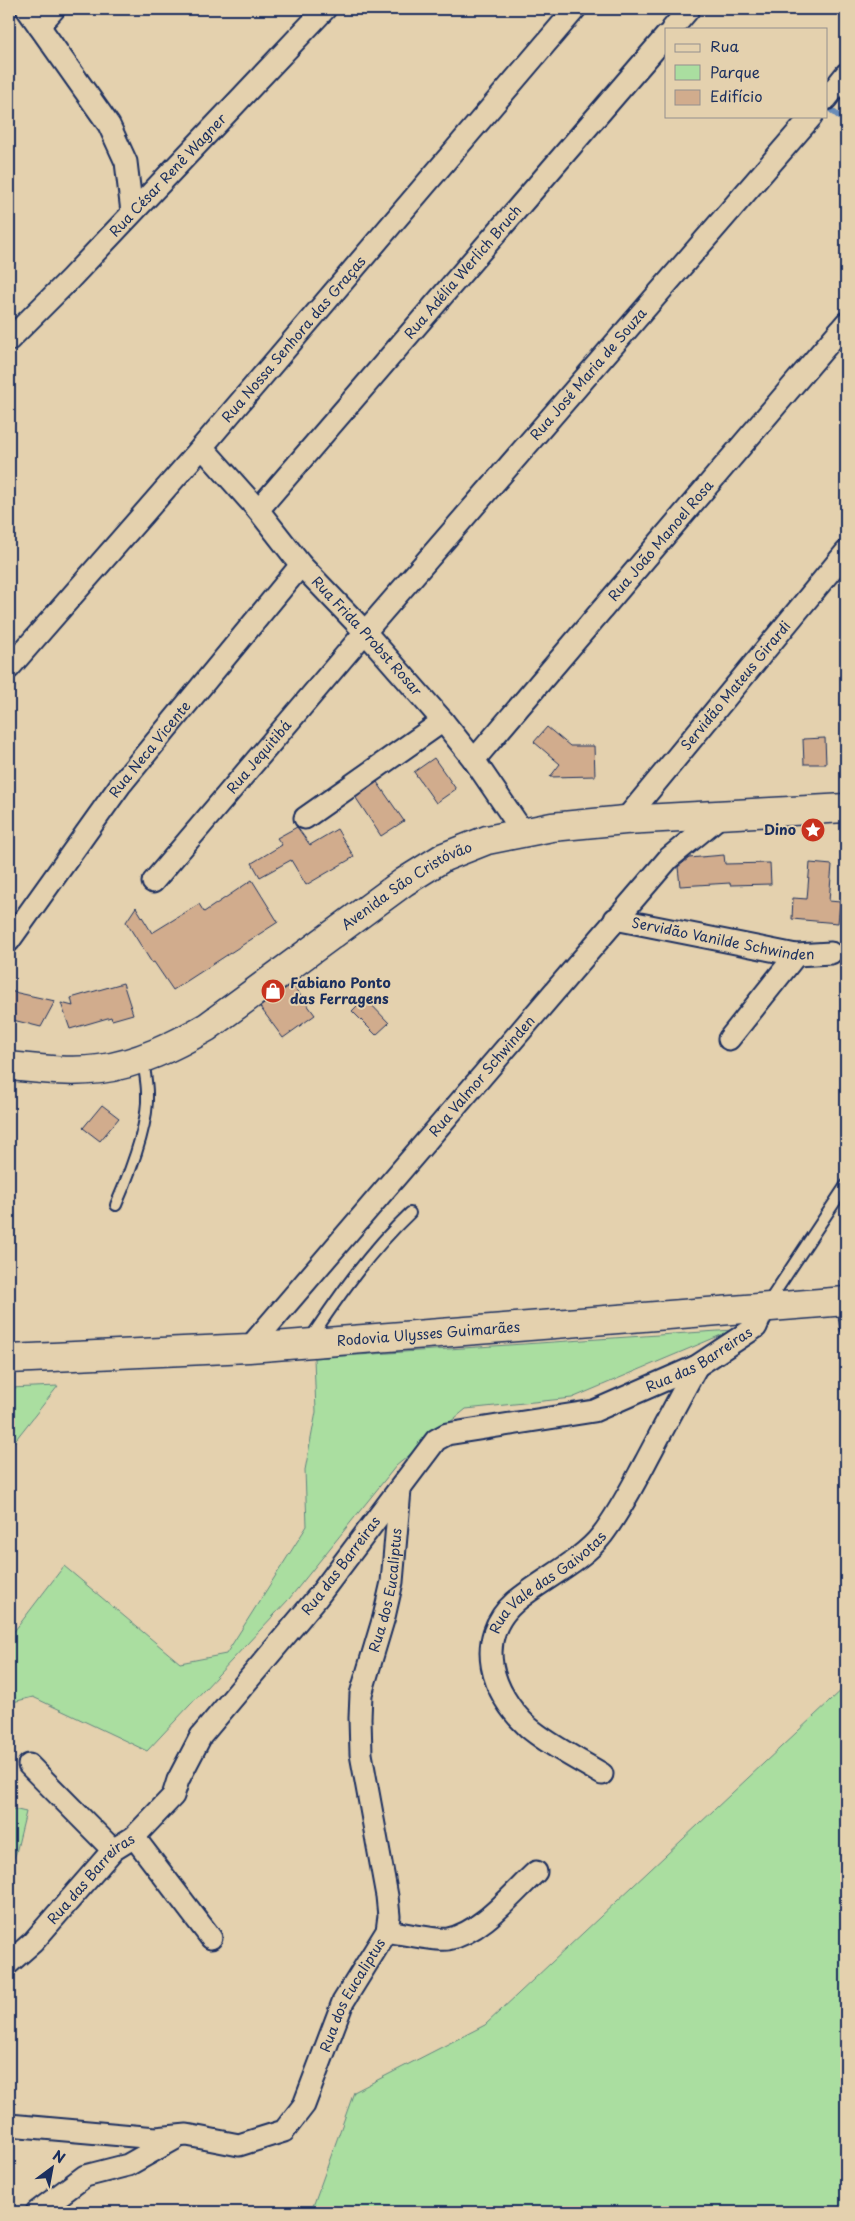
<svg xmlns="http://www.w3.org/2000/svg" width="855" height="2221" font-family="'Playpen Sans',sans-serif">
<rect width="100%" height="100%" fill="#e4d1ae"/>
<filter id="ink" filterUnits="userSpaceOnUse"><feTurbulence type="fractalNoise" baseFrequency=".02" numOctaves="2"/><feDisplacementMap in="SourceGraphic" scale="10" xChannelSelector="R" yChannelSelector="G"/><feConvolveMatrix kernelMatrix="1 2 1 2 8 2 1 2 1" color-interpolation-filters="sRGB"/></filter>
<g filter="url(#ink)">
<!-- green -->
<g fill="#aadea0" stroke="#62867f">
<polygon points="733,1330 572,1398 466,1409 396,1466 289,1599 147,1751 33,1697 9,1703 9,1638 64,1566 180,1663 226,1654 307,1526 305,1470 316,1412 314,1358"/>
<polygon points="58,1386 9,1448 9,1388"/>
<polygon points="846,1686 846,2212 311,2212 354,2092 485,2025"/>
<polygon points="9,1808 26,1812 16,1853 9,1870"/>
</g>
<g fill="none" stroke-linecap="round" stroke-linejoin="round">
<!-- stream -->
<polyline stroke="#678bb8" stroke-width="5.5" points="826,106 846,122"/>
</g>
<!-- building -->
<g fill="#d1ac8d" stroke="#1b2f5e">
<polygon points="547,727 570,746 594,746 595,776 550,777 560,764 534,742"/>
<polygon points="825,738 826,764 804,764 803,739"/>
<polygon points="434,758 456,789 436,803 414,772"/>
<polygon points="377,782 404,821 381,836 356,798"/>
<polygon points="297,827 310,845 337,829 354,857 306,885 291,860 260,877 252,863 282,845 277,838"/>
<polygon points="724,855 725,864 770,863 771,884 730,885 730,883 680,886 678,867 689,858"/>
<polygon points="810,863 832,865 829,901 840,902 838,923 792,919 793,898 807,899"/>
<polygon points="252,880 278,922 173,990 154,962 152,963 126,922 136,907 152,933 199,904 204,912"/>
<polygon points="123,983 133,1014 112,1020 111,1017 70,1029 61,1003 73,1006 71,998"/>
<polygon points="292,984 315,1015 283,1038 260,1007"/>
<polygon points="9,991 55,1001 41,1027 9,1019"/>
<polygon points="365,998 389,1023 376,1035 352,1011"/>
<polygon points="102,1105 119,1118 100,1141 83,1128"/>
</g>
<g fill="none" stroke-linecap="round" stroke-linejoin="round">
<defs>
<g id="lane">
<path d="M116,1205c13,-30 33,-79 31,-112 0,-11 -3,-23 -4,-35"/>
<polyline points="768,1303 846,1185"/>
<polyline points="843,1303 846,1328"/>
<path d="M310,1339c30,-45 60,-88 100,-126"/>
</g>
<g id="street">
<polyline points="27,9 109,125 126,162 132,212"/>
<polyline points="39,26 54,9"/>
<polyline points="672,29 689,9"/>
<polyline points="826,99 846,74"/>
<path id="s1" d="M9,340l61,-61 255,-270"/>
<path id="s2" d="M202,447l56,63 43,55 64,67 78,89 31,39 49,72"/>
<path id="s3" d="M258,510l408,-474"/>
<path id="s4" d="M9,668l193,-221 373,-438"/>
<path id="s5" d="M474,760l372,-437"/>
<polyline points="305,818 443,721"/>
<path id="s6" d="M625,820l221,-268"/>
<path id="s7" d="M153,882l212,-250 447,-516"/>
<path id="s8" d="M615,919l181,36 35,-2"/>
<path id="s9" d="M9,941l112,-157 180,-219"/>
<polyline points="729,1039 796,955"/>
<path id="s10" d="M249,1348l420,-490 55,-45"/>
<polyline points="29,1765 113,1850"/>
<path id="s11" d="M602,1774c-24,-15 -52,-28 -74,-47 -36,-33 -55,-88 -13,-125 27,-23 66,-40 87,-67 17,-22 30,-48 43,-72 17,-32 34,-65 52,-97"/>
<polyline points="134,1837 211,1938"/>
<path d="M387,1931c14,2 48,10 61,8 33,-6 64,-45 88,-67"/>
<path id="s12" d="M9,1963l24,-21 80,-92 21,-13 39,-41 5,-16 23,-44 116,-138 119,-158 11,-6 147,-23 103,-45 59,-39 8,-19"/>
<path id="s13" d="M9,2125l147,13 31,-3 52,10 45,-14 20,-26 39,-103 44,-71 2,-15 -2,-20 -26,-142 -1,-36 1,-24 23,-77 8,-35 8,-92"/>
<polyline points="37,2212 85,2176 128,2165 176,2138"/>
</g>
<g id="secondary">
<path id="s14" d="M9,1066c30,3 61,7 91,3 38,-5 74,-23 107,-42l197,-145 40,-25 43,-17 65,-13 73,-7 221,-12"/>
</g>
<g id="highway">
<path id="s15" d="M9,1359l240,-11 597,-47"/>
</g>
</defs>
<!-- lane casing -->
<use href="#lane" stroke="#1b2f5e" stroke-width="14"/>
<!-- street casing -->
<use href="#street" stroke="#1b2f5e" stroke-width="25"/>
<!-- secondary casing -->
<use href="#secondary" stroke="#1b2f5e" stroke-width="31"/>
<!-- highway casing -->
<use href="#highway" stroke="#1b2f5e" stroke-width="31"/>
<!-- lane -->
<use href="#lane" stroke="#e4d1ae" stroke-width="10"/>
<!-- street -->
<use href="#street" stroke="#e4d1ae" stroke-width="21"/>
<!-- secondary -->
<use href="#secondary" stroke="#e4d1ae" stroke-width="28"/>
<!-- highway -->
<use href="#highway" stroke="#e4d1ae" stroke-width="28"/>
</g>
</g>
<!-- icons -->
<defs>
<symbol id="sight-disc" viewBox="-11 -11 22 22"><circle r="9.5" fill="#c8321e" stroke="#e4d1ae"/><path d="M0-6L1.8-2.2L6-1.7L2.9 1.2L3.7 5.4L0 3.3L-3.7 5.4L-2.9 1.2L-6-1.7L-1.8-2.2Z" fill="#fff"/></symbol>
<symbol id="shop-disc" viewBox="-11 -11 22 22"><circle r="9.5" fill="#c8321e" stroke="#e4d1ae"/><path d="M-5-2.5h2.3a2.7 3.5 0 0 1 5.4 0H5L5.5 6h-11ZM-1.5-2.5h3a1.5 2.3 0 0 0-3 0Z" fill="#fff"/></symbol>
</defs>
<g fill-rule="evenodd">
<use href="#sight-disc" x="799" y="816" width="28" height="28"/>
<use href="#shop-disc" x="259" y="977" width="28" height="28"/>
</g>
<g text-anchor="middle" stroke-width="4" stroke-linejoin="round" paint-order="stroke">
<!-- street labels -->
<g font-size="14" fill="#1b2f5e" stroke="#e4d1ae">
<text dy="5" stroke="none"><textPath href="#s1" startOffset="229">Rua César Renê Wagner</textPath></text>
<text dy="5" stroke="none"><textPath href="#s3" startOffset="314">Rua Adélia Werlich Bruch</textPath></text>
<text dy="5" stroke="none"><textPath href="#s4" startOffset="435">Rua Nossa Senhora das Graças</textPath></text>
<text dy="5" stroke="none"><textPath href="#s7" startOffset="669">Rua José Maria de Souza</textPath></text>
<text dy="5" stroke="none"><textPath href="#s5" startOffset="288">Rua João Manoel Rosa</textPath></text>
<text dy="5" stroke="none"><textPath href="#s2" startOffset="251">Rua Frida Probst Rosar</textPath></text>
<text dy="5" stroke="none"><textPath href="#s6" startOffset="174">Servidão Mateus Girardi</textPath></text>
<text dy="5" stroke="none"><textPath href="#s9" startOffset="238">Rua Neca Vicente</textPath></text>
<text dy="5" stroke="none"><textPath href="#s7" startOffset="164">Rua Jequitibá</textPath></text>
<text dy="5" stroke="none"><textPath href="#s14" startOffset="452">Avenida São Cristóvão</textPath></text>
<text dy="5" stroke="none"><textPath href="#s8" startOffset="110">Servidão Vanilde Schwinden</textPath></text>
<text dy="5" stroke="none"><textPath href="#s10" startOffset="358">Rua Valmor Schwinden</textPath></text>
<text dy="5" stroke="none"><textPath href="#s15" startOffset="420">Rodovia Ulysses Guimarães</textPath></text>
<text dy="5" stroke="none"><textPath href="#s12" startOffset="958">Rua das Barreiras</textPath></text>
<text dy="5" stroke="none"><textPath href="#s12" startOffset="522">Rua das Barreiras</textPath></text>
<text dy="5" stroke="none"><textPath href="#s11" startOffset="268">Rua Vale das Gaivotas</textPath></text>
<text dy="5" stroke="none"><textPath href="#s13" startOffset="852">Rua dos Eucaliptus</textPath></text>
<text dy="5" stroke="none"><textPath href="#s12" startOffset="118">Rua das Barreiras</textPath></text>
<text dy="5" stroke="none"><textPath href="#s13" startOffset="432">Rua dos Eucaliptus</textPath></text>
</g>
<!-- poi labels -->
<g font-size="14" font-weight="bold" fill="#1b2f5e" stroke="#e4d1ae" text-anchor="end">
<text x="796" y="835">Dino</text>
<text x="290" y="988" text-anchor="start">Fabiano Ponto<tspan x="290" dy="16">das Ferragens</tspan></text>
</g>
</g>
<!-- margin -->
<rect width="855" height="2221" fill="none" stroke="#e4d1ae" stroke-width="30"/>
<rect x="15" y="15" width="825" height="2191" fill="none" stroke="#1b2f5e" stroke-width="2" filter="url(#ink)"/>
<!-- legend -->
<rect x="665" y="28" width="162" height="90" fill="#e4d1ae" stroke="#94908e"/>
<rect x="675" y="44" width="25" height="8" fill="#e4d1ae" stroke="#94908e"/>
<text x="710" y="52" font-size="15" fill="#1b2f5e">Rua</text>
<rect x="675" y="65" width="25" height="15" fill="#aadea0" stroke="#94908e"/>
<text x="710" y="78" font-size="15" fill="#1b2f5e">Parque</text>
<rect x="675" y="90" width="25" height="15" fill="#d1ac8d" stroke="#94908e"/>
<text x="710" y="102" font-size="15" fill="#1b2f5e">Edifício</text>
<!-- north arrow -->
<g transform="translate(52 2168) rotate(32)" stroke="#e4d1ae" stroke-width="4" paint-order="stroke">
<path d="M0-4L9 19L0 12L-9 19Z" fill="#1b2f5e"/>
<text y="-8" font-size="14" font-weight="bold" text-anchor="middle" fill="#1b2f5e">N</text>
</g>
</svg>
